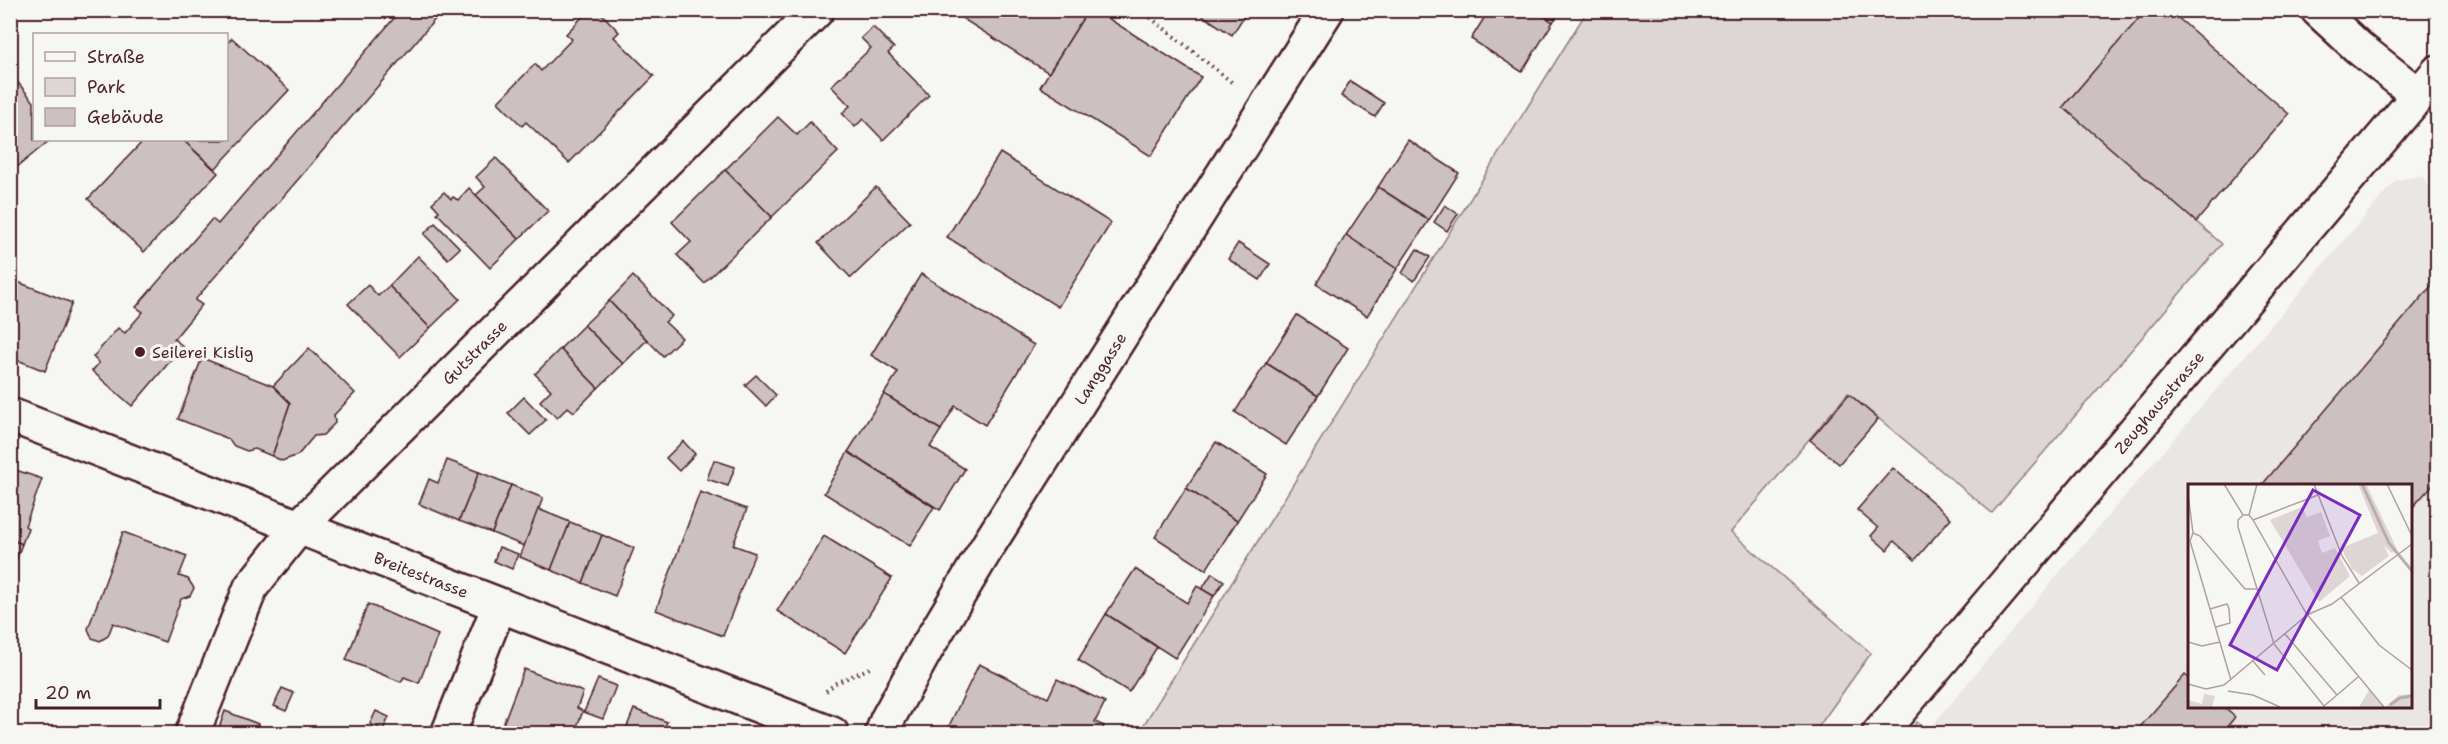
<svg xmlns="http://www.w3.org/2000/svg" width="2448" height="744" font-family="'Shantell Sans',sans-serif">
<rect width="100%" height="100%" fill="#f6f6f2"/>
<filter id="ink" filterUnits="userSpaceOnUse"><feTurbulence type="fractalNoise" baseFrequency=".0167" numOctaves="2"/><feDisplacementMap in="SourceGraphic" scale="12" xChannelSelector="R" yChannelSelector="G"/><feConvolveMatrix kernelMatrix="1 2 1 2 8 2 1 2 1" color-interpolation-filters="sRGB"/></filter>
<g filter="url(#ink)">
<!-- built -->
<path fill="#e9e6e3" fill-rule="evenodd" d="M2422,176l8,12 8,21 -1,524 -506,1 -3,-3 132,-159 336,-392zM2190,486h220v220h-220z"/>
<!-- green -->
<g fill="#ddd6d5" stroke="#947a80" stroke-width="1.5">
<polygon points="1587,11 2146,11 2063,107 2222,244 1992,513 1848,393 1731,532 1871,653 1814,733 1138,734"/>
<polygon points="1917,722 1931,733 1908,733"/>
</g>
<!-- building -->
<g fill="#ccc1c0" stroke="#4a1f2b" stroke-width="1.5">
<polygon points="401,10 443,10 195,300 202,305 174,339 183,346 132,406 92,371 99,363 93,357 118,328 125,333 143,312 136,307 212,219 218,224"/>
<polygon points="589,10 598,10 619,32 614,37 654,76 569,163 526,122 522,126 498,102 535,64 541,71 572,39 566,34"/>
<polygon points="949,10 1088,10 1049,73"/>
<polygon points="1088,10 1095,10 1201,77 1151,156 1040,87"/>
<polygon points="1194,10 1248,10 1232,35"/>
<polygon points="1489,10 1535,10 1553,22 1522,72 1471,39"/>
<polygon points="1535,10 1561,10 1553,22"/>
<polygon points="2146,10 2169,10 2289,114 2196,222 2063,107"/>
<polygon points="873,27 894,48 888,53 929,95 883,140 863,119 855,127 842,113 850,106 831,86 871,48 861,38"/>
<polygon points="232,38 289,90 215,169 183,140 226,140 226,44"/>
<polygon points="10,73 34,102 34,140 50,140 10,173"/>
<polygon points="1350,81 1384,103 1375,117 1341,96"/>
<polygon points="778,117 797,135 810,122 838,152 772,217 725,170"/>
<polygon points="144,140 183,140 218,173 144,252 88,199"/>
<polygon points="1408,140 1459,173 1429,220 1378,187"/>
<polygon points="1000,153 1111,223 1058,307 947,237"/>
<polygon points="496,158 548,211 519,239 476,195 485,187 476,177"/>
<polygon points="725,170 772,217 704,283 677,255 691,242 672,222"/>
<polygon points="876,187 910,222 851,278 818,243"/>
<polygon points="1378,187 1429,220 1397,269 1346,235"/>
<polygon points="469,188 519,239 490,268 437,213 439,211 432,203 444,192 451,199 453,197 458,200"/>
<polygon points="1445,205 1458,214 1447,231 1434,222"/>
<polygon points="435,223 460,248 448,259 424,234"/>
<polygon points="1346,235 1397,269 1367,316 1316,284"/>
<polygon points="1238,243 1270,264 1260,280 1228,259"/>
<polygon points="1417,249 1430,257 1414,281 1402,273"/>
<polygon points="418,256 460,299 430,328 389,286"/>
<polygon points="921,274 1034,345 985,425 955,406 941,430 884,394 898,372 871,355"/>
<polygon points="633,276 672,316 665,322 682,338 663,356 609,301"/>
<polygon points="2438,278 2438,479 2410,510 2410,486 2261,486"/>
<polygon points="10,279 72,303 45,371 10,357"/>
<polygon points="368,285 378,296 389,286 430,328 400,357 348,304"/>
<polygon points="609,301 647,340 623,364 584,325"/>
<polygon points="1297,315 1348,348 1318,396 1266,363"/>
<polygon points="584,325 623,364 598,388 560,349"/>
<polygon points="309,348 355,393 334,415 335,423 323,435 314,436 298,455 282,461 272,456 290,403 273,386"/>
<polygon points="560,349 598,388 574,412 568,407 557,418 540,401 551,390 535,374"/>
<polygon points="202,358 273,386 290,403 272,456 255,449 247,451 234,446 229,439 178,419"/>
<polygon points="1266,363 1318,396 1286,445 1235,412"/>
<polygon points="756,375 776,395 766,406 745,385"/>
<polygon points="884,394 941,430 930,447 965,469 940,510 848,452"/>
<polygon points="1849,394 1878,419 1839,464 1810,440"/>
<polygon points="524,397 546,420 530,435 508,413"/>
<polygon points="683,441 695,454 679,471 666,458"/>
<polygon points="1216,442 1267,474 1237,521 1186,488"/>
<polygon points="848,452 934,507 910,546 824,493"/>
<polygon points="447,460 479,472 459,521 419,504 429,479 438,483"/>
<polygon points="714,460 735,467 728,486 707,479"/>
<polygon points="10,468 42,479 25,526 28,528 22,544 10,539"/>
<polygon points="1893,468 1951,518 1915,560 1894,541 1887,550 1871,536 1878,528 1857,510"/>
<polygon points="479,472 511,485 492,533 459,521"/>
<polygon points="511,485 543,498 524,546 492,533"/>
<polygon points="1186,488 1237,521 1206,570 1155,537"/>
<polygon points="700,492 747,509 733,545 755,553 723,636 656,610"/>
<polygon points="538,509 570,522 551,570 520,557"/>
<polygon points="570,522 602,535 583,583 551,570"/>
<polygon points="123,532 187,556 179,576 188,579 194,588 190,596 181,599 165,642 113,623 108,636 100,641 92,638 88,629"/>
<polygon points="602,535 634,548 615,596 583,583"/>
<polygon points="824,536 892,578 845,653 777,611"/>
<polygon points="10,539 22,544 15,563 11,562 10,564"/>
<polygon points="499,547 518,554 512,569 494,561"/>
<polygon points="1135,569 1187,603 1197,586 1214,596 1175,658 1106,614"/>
<polygon points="1212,573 1224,581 1214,596 1202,589"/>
<polygon points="368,604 438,635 419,683 404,677 401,682 346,660"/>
<polygon points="1106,614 1157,647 1129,692 1078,660"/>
<polygon points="979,664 1048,698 1057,679 1105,702 1095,722 1104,726 1101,734 946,732"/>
<polygon points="524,669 583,692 577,708 583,711 574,734 500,732"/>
<polygon points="2185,675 2190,679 2190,706 2222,706 2235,717 2221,734 2134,734"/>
<polygon points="598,679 616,686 603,719 584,712"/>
<polygon points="282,688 294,693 286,711 274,706"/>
<polygon points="634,709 667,722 663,731 668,734 624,734"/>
<polygon points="225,711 258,724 254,734 232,734 219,728"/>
<polygon points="376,711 389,717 383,730 370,724"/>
<polygon points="2438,718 2438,734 2424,734"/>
<polygon points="334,726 351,734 331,734"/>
</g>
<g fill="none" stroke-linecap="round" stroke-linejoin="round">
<defs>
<g id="minor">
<polyline points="2318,10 2359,48 2418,95"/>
<path id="s1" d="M192,734l59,-147 47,-59 519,-518"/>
<polyline points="448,734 499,606"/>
<path id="s2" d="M882,734l5,-14 38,-69 64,-107 338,-534"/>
</g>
<g id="tertiary">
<path id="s3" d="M1879,734l559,-662"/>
</g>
<g id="secondary">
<path id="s4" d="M10,415l822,319"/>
</g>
</defs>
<!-- minor casing -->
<use href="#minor" stroke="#4a1f2b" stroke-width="38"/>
<!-- tertiary casing -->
<use href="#tertiary" stroke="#4a1f2b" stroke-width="38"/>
<!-- secondary casing -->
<use href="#secondary" stroke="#4a1f2b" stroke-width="38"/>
<!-- path -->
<g stroke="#4a1f2b" stroke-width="4" stroke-dasharray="1.5 4.5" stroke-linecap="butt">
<polyline points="1141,10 1234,84"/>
<polyline points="826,691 836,683 872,667"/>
</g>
<!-- minor -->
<use href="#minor" stroke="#f6f6f2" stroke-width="33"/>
<!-- tertiary -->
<use href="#tertiary" stroke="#f6f6f2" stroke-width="33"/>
<!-- secondary -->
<use href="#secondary" stroke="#f6f6f2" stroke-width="33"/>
</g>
</g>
<!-- markers -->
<circle fill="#4a1f2b" stroke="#f6f6f2" stroke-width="2" cx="140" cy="352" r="6"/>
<g text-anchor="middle" stroke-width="6" stroke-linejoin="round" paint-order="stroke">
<!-- poi labels -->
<g font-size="16" fill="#4a1f2b" stroke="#f6f6f2" text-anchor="start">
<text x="152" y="358">Seilerei Kislig</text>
</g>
<!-- street labels -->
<g font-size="16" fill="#4a1f2b" stroke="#f6f6f2">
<text dy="6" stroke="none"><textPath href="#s1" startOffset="483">Gutstrasse</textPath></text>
<text dy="6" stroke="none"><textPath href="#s2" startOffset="426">Langgasse</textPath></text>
<text dy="6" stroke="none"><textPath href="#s3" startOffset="434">Zeughausstrasse</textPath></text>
<text dy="6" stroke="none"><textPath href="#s4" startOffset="441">Breitestrasse</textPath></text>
</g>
</g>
<!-- overview -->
<g transform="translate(2188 484)">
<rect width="224" height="224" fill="#f6f6f2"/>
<path d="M170,0h8l31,65 -5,4 -8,-7 5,10 -27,20 -10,-7 -11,-21 37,-15zM114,23l5,10 14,-5 9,24 -12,5 4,12 13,-5 15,28 -31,26 -49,-82zM181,206l15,17h-25zM16,210l11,2 -3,11h-24v-7l14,4zM223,210v13h-26l14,-12z" fill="#ddd6d5"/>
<path fill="none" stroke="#bbadae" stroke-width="3" d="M174,0l27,59 23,28M202,221l10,-7 12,-2"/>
<path fill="none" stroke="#b1a0a2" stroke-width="1.5" d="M36,0l19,31h6l4,5 53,93 78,94M126,0l28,72 17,27M199,0l25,52M0,10l5,39M55,31l-5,5v7l36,117 50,62M61,31l8,-31M65,36l65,-25M5,49l-3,8 41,139M5,49l7,3 45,53h12M153,113l38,48 33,25M22,125l17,-5 2,5 1,14 -14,4M97,150l52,61M0,158l14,4 18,-4M65,177l12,14M0,200l18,5 18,-4 83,-70 25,-11 80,-60M40,207l25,4 27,12M135,223l35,-30"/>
<path fill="#7b2cbf" fill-opacity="0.15" stroke="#7b2cbf" stroke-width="3" d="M125,6l47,25 -83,155 -47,-25z"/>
<rect width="224" height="224" fill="none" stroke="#4a1f2b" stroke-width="3"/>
</g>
<!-- margin -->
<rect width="2448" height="744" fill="none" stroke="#f6f6f2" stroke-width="36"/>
<rect x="18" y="18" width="2412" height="708" fill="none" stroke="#4a1f2b" stroke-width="2" filter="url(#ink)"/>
<!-- legend -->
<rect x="33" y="33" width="195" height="108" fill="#f6f6f2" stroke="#b1a0a2" stroke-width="1.5"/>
<rect x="45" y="52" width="30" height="9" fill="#f6f6f2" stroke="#b1a0a2" stroke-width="1.5"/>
<text x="87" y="63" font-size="18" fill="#4a1f2b">Straße</text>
<rect x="45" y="78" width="30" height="18" fill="#ddd6d5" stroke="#b1a0a2" stroke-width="1.5"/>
<text x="87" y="93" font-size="18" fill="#4a1f2b">Park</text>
<rect x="45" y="108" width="30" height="18" fill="#ccc1c0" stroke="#b1a0a2" stroke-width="1.5"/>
<text x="87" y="123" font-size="18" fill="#4a1f2b">Gebäude</text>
<!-- scale -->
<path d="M36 699v9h124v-9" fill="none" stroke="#4a1f2b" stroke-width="3"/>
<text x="45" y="699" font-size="18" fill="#4a1f2b" stroke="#f6f6f2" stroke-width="4.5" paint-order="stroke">20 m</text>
</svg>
